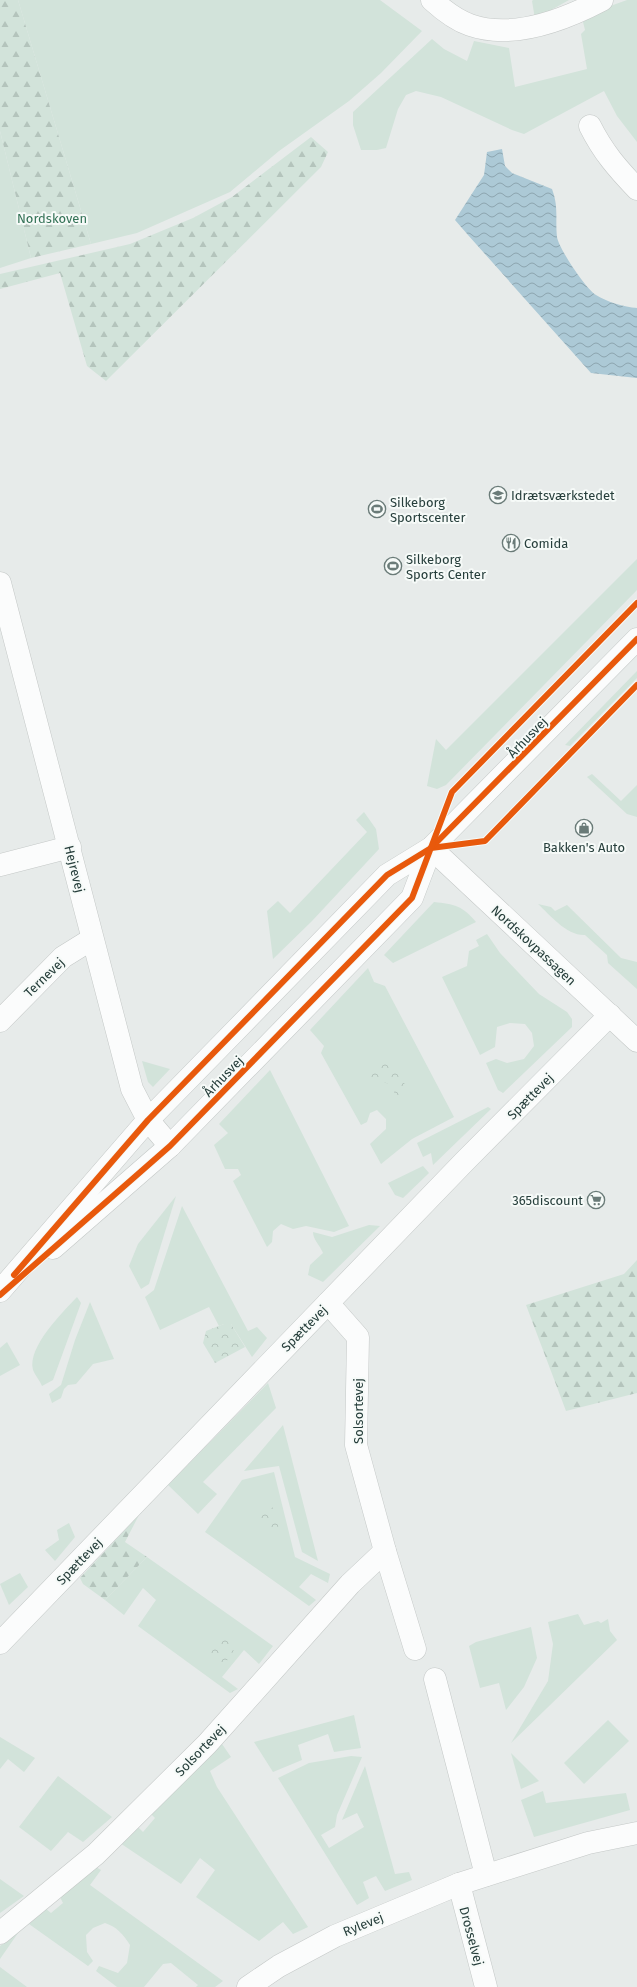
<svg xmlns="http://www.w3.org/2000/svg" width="637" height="1987" font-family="'Fira Sans',sans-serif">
<defs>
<pattern id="forest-firs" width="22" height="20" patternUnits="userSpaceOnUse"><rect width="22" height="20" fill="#d2e3da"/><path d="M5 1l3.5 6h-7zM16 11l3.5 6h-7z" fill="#b4c4bc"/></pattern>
<pattern id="park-crowns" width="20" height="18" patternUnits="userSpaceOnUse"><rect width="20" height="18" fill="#d2e3da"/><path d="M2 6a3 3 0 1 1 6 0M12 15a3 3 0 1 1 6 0" fill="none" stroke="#b4c4bc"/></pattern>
<pattern id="water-waves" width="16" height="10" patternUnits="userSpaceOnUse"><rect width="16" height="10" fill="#acc9d6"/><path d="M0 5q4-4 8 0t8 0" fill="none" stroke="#8ca5af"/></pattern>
</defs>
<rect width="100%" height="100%" fill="#e7ebea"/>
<!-- grass -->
<g fill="#d2e3da">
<polygon points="18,0 380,0 422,31 381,73 349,101 279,151 230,192 137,233 91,244"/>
<polygon points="533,0 569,0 535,19 532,1"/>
<polygon points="627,0 637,0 637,142 617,116 604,91 524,134 512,130 441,97 416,91 406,95 398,109 386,148 377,150 361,150 353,125 353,112 432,39 444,49 467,61 474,41 509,48 515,87 587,69 581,34 585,30 583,22 602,9"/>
<polygon points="0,131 31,258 0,268"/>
<polygon points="637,559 637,590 446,785 437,789 427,786 436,739 446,750"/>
<polygon points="637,671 637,678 570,746 565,745"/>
<polygon points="592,774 621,801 637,785 637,817 627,814 587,777"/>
<polygon points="364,812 376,829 379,849 312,921 273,959 267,911 278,901 290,913 367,832 356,820"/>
<path d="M434,902c20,2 29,4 42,20l-83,41 -9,-8z"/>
<path d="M538,904l13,3 4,4 12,-6 54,53 16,4v27l-29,-26 -1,-8 -22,-20c-18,1 -35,-20 -47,-31z"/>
<polygon points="487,934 500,953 539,994 567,1012 572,1019 572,1027 503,1093 498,1090 486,1063 496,1059 507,1063 524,1059 534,1046 532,1033 525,1024 510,1023 497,1027 495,1047 480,1055 442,977 467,966 469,951 479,946 476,940"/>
<polygon points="368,968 374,982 385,986 454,1117 412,1139 381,1164 370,1144 386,1129 386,1119 377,1110 370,1113 367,1122 361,1125 321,1053 324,1046 310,1030"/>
<polygon points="142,1061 170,1069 153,1087 148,1082"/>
<polygon points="270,1070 349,1226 334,1232 306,1226 293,1229 281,1224 273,1231 272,1242 267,1247 233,1181 241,1175 238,1169 225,1169 214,1145 228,1133 219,1124"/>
<polygon points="488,1107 491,1109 433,1165 431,1153 423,1157 417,1143"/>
<polygon points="423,1166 429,1173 403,1198 395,1195 388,1183"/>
<polygon points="176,1196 149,1284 141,1289 129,1266 138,1244"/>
<polygon points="182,1206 248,1331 257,1327 267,1338 252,1357 231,1324 224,1324 219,1326 209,1307 160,1330 145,1297 154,1290"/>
<path d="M369,1225l11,1 -57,56 -15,-7 2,-10 13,-12c-3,-8 -10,-13 -10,-21l19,5z"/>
<path d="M77,1297l4,6 -28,77 -11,6c-2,-5 -7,-11 -9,-16 -6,-23 30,-58 44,-73z"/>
<polygon points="90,1302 114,1359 93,1364 76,1384 68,1385 64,1389 61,1398 52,1403 49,1394 61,1385 75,1340"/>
<polygon points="7,1342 20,1365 0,1376 0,1348"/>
<polygon points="268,1383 276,1408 203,1482 217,1494 198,1514 168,1485"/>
<polygon points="283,1425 318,1561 302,1552 279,1466 244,1471"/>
<polygon points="274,1472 295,1557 330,1574 328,1583 311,1574 299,1587 316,1600 309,1606 205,1532 242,1480"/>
<polygon points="69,1523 75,1537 55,1561 45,1550 59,1540 57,1530"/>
<polygon points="147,1557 273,1646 259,1664 244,1650 222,1677 238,1689 230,1693 138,1626 156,1600 143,1588 124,1615 105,1600"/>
<polygon points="20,1573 28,1587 9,1605 0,1584"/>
<polygon points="578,1614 584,1625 598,1621 601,1623 608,1619 610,1631 617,1640 511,1743 548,1681 553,1644 548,1622"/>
<polygon points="531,1627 537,1658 524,1687 506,1710 499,1683 480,1688 469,1646 476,1642"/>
<polygon points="354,1715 361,1748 334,1752 328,1734 298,1745 302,1760 273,1772 254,1742"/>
<polygon points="608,1720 629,1741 584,1784 564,1763"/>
<polygon points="0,1737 35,1758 24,1772 8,1759 0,1769"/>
<polygon points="222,1744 231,1757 210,1771 217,1787 308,1927 293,1934 283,1922 259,1941 196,1897 215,1870 200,1858 181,1884 120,1843 138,1827 143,1832 155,1818 151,1814"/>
<polygon points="511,1753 539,1781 521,1789"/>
<polygon points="351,1756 362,1757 337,1815 335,1827 321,1835 329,1848 364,1827 357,1813 342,1820 365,1766 395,1874 409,1872 412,1880 385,1891 376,1876 363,1882 369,1898 357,1905 278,1778 309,1763"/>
<polygon points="58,1776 112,1817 83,1842 68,1832 51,1851 19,1827"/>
<polygon points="543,1791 546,1803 626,1793 630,1810 534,1837 521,1800"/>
<path d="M96,1867l5,3 -11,15 133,96 -8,6h-19l2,-2 -27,-22 -8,1 -19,23h-27l-21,-16 3,-5 19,7 9,-10 3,-18c-7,-11 -13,-18 -25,-22l-12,5 -7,7 1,17 6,9 -5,5 -59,-42 17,-15 5,4 12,-10 -3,-6z"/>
<polygon points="0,1879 24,1896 0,1913"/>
<polygon points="18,1933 0,1959 0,1946"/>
<polygon points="0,1967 27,1987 0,1987"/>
</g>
<!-- forest -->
<g fill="url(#forest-firs)">
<polygon points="0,0 18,0 91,244 31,258 0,131"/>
<polygon points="311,137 328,152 321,167 106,381 87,366 60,273 0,289 0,274 130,244 193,218 232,197"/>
<polygon points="637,1260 637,1393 566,1411 526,1305 624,1274"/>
<polygon points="139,1515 125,1542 147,1557 105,1600 83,1584 80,1578"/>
</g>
<!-- park -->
<g fill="url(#park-crowns)">
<path d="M386,1059l7,1 9,20 5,7v10l-6,3 -5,-2c-3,-9 -4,-15 -14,-16l-4,6h-7l-5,-11c3,-12 9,-15 20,-18z"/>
<polygon points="224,1324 231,1324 245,1347 215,1363 203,1343 206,1331"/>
<circle cx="269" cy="1519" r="12"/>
<path d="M223,1633l10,4 2,9c-3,12 -15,27 -26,14l-2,-8 10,-15z"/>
</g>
<!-- water -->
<path fill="url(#water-waves)" d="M502,149l3,17 7,7 40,16c7,19 3,29 5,48 2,12 29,52 39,58 11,7 28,12 41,13v70l-46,-5 -123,-138 -13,-15 29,-45 3,-23z"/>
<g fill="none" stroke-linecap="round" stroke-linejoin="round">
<defs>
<g id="minor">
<path d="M432,0c11,10 24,20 38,25 43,15 94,-5 132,-25"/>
<path d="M590,126c13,26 27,42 47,63"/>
<polyline points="0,583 132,1089 148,1120 170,1146"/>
<polyline points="0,865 70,847"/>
<polyline points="0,1021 63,957 92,939"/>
<polyline points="328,1303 358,1337 356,1445 385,1551 415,1649"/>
<polyline points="0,1643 464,1162 610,1015"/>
<polyline points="435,1679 486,1875"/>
<polyline points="459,1884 486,1987"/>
<polyline points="0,1933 96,1854 207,1744 350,1584 385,1551"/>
<polyline points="248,1987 279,1966 335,1936 459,1884 588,1843 637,1833"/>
</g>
<g id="tertiary">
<polyline points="431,848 637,1041"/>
<polyline points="53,1248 170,1146 412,898 431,848"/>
<polyline points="0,1291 148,1120 236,1030 387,875 431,848 637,639"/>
</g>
</defs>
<!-- minor casing -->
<use href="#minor" stroke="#c4c8c7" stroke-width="23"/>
<!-- tertiary casing -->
<use href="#tertiary" stroke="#c4c8c7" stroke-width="23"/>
<!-- minor -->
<use href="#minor" stroke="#fbfcfc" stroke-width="22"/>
<!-- tertiary -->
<use href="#tertiary" stroke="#fbfcfc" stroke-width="22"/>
<defs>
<g id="cycleway">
<polyline points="431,848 485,841 637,685"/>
<polyline points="14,1275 148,1120 236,1030 387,875 431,848 637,639"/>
<polyline points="0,1295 170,1146 412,898 452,792 637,603"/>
</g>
</defs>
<!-- cycleway casing -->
<use href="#cycleway" stroke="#f6faf8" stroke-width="8"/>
<!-- cycleway -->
<use href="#cycleway" stroke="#e8590c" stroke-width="6"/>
</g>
<!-- icons -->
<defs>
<symbol id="school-ring" viewBox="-11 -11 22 22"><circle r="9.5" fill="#f6faf8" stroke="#6a7b78" stroke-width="1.5"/><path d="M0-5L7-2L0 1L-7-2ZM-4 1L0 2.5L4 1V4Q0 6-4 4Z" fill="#6a7b78"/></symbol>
<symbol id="stadium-ring" viewBox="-11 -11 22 22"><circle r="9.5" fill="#f6faf8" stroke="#6a7b78" stroke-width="1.5"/><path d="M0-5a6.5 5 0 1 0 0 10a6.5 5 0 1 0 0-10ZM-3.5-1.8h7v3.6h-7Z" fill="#6a7b78"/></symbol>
<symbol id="restaurant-ring" viewBox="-11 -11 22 22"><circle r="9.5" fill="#f6faf8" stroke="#6a7b78" stroke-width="1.5"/><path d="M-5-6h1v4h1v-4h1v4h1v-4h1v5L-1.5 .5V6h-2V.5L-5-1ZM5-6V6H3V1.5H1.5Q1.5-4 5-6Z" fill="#6a7b78"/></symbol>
<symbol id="shop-ring" viewBox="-11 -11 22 22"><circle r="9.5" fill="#f6faf8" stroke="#6a7b78" stroke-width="1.5"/><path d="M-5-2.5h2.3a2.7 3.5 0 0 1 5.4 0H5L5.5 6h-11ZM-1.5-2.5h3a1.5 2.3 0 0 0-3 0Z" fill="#6a7b78"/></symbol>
<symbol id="supermarket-ring" viewBox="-11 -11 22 22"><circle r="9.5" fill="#f6faf8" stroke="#6a7b78" stroke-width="1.5"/><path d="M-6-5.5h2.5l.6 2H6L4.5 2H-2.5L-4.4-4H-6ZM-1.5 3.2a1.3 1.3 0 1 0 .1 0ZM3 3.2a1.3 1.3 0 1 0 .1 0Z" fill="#6a7b78"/></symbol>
</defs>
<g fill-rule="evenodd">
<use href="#school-ring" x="488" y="485" width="20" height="20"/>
<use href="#stadium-ring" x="367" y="499" width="20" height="20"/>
<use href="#restaurant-ring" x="501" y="533" width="20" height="20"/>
<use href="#stadium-ring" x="383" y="556" width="20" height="20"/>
<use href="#shop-ring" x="574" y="818" width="20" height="20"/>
<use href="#supermarket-ring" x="586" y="1190" width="20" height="20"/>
</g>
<g text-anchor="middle" stroke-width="4" stroke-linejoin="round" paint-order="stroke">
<!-- park labels -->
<g font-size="13" fill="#337256" stroke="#f6faf8">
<text x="52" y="223">Nordskoven</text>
</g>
<!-- poi labels -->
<g font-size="13" fill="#263e3b" stroke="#f6faf8" text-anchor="start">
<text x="511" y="500">Idrætsværkstedet</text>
<text x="390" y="507">Silkeborg<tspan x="390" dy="15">Sportscenter</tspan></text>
<text x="524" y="548">Comida</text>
<text x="406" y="564">Silkeborg<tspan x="406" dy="15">Sports Center</tspan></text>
<text x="584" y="852" text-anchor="middle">Bakken's Auto</text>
<text x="583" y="1205" text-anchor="end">365discount</text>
</g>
<!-- street labels -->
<g font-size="13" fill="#263e3b" stroke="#f6faf8">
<text transform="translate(527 737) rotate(-46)" y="5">Århusvej</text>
<text transform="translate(75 869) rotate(76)" y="5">Hejrevej</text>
<text transform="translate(534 945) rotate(43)" y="5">Nordskovpassagen</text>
<text transform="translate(44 977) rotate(-44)" y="5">Ternevej</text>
<text transform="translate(223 1076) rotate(-46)" y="5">Århusvej</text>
<text transform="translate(530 1096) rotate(-45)" y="5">Spættevej</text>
<text transform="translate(304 1328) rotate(-45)" y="5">Spættevej</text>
<text transform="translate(358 1411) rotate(-90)" y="5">Solsortevej</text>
<text transform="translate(79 1561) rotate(-46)" y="5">Spættevej</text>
<text transform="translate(200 1750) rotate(-46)" y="5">Solsortevej</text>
<text transform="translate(363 1924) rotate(-22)" y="5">Rylevej</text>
<text transform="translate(472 1936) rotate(75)" y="5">Drosselvej</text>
</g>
</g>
</svg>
